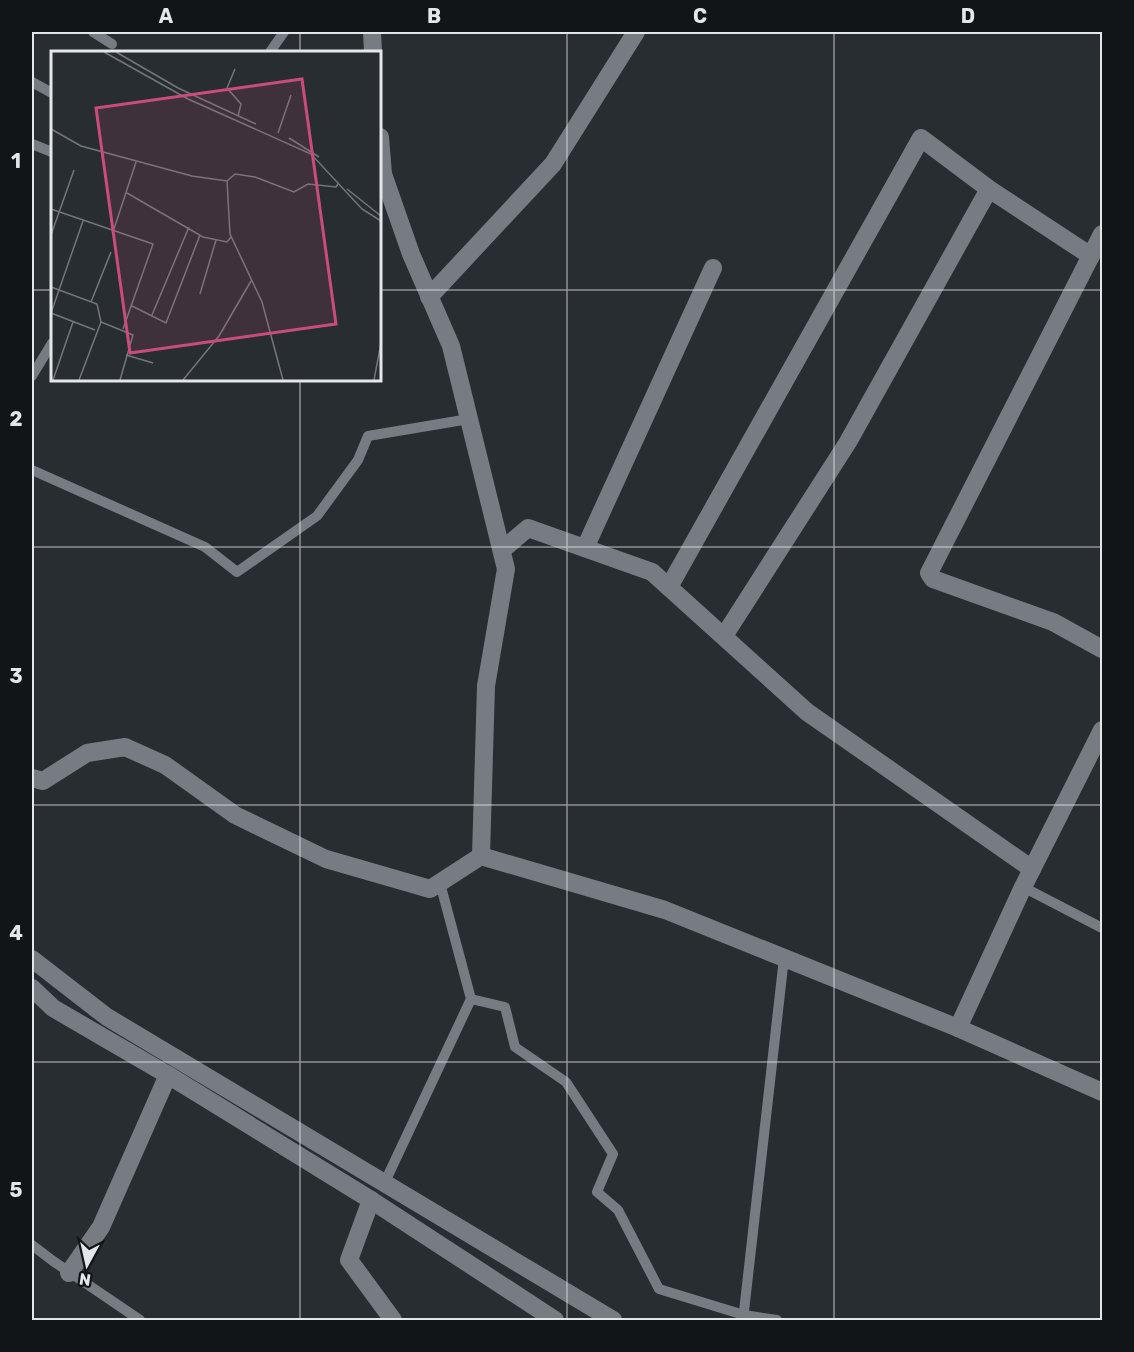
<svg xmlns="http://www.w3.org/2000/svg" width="1134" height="1352" font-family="Rubik,sans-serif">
<rect width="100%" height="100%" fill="#272d31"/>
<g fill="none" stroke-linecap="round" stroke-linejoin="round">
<!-- service -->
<g stroke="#767c82" stroke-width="10">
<polyline points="93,32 112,44"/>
<polyline points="270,52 284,32"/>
<polyline points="32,82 52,93"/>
<polyline points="32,144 52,152"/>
<polyline points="32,376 52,343"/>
<polyline points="32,470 205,547 237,572 317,516 358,460 368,436 469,419"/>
<polyline points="1023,887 1102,928"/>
<polyline points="471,999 505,1007 515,1047 566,1082 613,1154 597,1192 618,1210 659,1289 744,1315 777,1320"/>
<polyline points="384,1184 471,999 440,883"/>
<polyline points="32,1245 53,1261 140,1320"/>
<polyline points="743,1320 784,958"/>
</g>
<!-- minor -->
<g stroke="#767c82" stroke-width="18">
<polyline points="372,32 373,52"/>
<polyline points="380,137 383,174 411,254 451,346 506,569 486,686 481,856"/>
<polyline points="1102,234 929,573 933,579 1053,622 1102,649"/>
<polyline points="429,297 553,164 636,32"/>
<polyline points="585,548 713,268"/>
<polyline points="502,550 528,528 652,572 807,712 1032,869"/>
<polyline points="669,587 921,138 989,189 1091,256"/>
<polyline points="724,636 848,442 989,189"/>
<polyline points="32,778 43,781 87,753 125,747 165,765 235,815 326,859 430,889 481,856 665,910 958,1028 1102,1092"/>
<polyline points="958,1028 1023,887 1102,730"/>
<polyline points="371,1200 349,1260 393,1320"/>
<polyline points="69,1273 101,1227 168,1075"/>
</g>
<!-- tertiary -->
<g stroke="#767c82" stroke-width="18">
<polyline points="32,959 107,1017 613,1320"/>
<polyline points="32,988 53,1008 168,1075 371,1200 555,1320"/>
</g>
</g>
<!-- grid -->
<path fill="none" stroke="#e4e7ea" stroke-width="1.5" stroke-opacity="0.55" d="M300,32v20M567,32v1288M834,32v1288M32,290h20M380,290h722M300,380v940M32,547h1070M32,805h1070M32,1062h1070"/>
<!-- overview -->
<g transform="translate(51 51)">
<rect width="330" height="330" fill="#272d31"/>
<path fill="none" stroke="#73777b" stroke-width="1.5" d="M53,1l84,47 123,55 51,55 19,12M65,1l62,36 78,36M184,18l-8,19 14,16 -3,12M0,78l30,17 111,30 35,5 8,-7 20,3 39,15 14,-8 28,3 2,-3M227,82l13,-38M238,87l30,19M176,130l3,53 32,68 21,78M296,138l34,27M76,142l76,44 24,5 4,-5M0,158l102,35 -30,85M32,170l-32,92 44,17M62,181l23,-70M0,184l23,-65M0,236l46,17 4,18 32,13 -13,45M149,243l16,-54M40,251l20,-50M81,255l34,17 34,-88M101,264l37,-88M75,304l27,8M2,329l20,-58M28,329l22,-58M132,329l36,-44 32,-55M323,329l7,-37"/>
<path fill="#ca4c7f" fill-opacity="0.15" stroke="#ca4c7f" stroke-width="3" d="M251,28l34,245 -206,29 -34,-245z"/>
<rect width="330" height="330" fill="none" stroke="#e4e7ea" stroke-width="3"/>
</g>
<!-- border -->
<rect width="1134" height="1352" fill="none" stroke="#121517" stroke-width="66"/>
<!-- north arrow -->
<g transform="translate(87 1265) rotate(188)" stroke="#121517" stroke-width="4.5" paint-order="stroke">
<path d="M0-4.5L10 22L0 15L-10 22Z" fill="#e4e7ea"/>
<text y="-9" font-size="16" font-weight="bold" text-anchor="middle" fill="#e4e7ea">N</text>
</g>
<rect x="33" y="33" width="1068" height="1286" fill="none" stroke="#e4e7ea" stroke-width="2"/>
<g font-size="20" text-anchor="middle" font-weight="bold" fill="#e4e7ea">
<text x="166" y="23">A</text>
<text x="434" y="23">B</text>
<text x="700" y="23">C</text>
<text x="968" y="23">D</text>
<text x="16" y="168">1</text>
<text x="16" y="426">2</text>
<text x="16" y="683">3</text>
<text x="16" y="940">4</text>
<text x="16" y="1197">5</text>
</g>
</svg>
